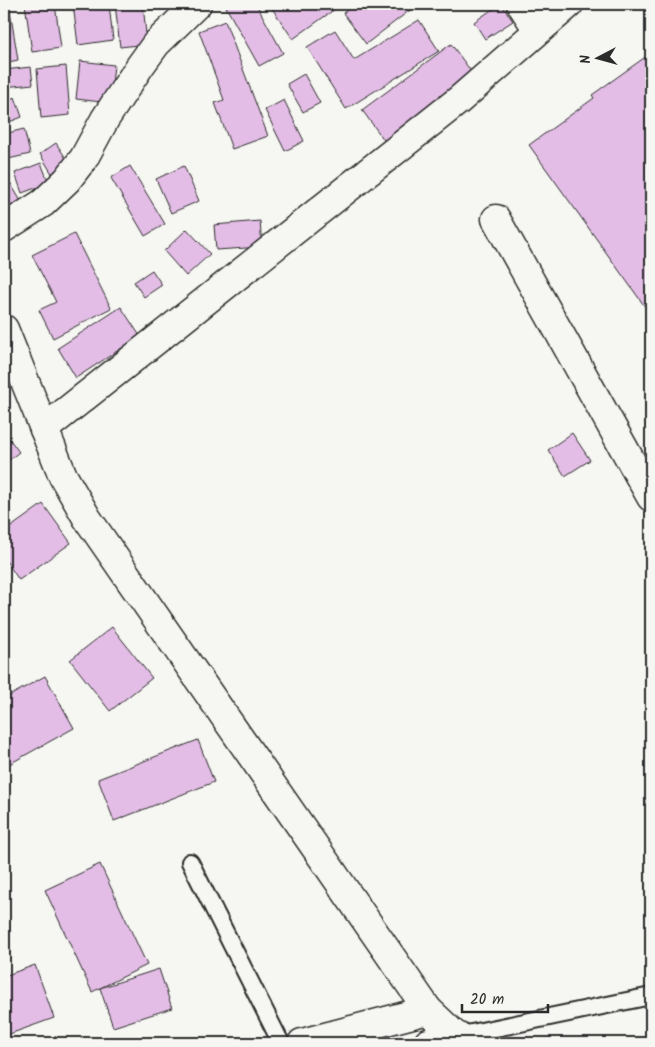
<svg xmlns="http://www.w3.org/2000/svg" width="655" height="1047" font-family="Kalam,sans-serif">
<rect width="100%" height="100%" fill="#f6f6f2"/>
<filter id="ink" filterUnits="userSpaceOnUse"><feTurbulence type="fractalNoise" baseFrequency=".02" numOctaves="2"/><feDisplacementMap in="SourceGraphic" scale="10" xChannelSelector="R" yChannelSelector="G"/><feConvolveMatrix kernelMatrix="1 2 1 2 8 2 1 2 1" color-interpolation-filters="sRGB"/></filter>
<g filter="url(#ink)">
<!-- building -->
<g fill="#e3bde6" stroke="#2b2b2b">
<polygon points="4,4 9,4 18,60 4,63"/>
<polygon points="25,4 55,4 61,48 32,52"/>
<polygon points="73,4 109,4 113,40 78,45"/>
<polygon points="115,4 143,4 147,44 120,47"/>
<polygon points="232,4 256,4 283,53 259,66 226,7"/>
<polygon points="269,4 331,4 335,9 293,39"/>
<polygon points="355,4 412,4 414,7 366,44 343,13"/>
<polygon points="500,4 501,4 513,21 485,39 474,22"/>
<polygon points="419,20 439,51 346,109 307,47 335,30 354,60"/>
<polygon points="225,21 268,136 232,149 215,103 224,100 199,31"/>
<polygon points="451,44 476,78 387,144 362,110"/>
<polygon points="651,53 651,315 529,145 594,98 592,95"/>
<polygon points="80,61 114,65 110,103 76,99"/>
<polygon points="66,66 70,115 41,118 37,69"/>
<polygon points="31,67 33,84 4,87 4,70"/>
<polygon points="304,74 320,103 303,112 287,84"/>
<polygon points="15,97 22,117 4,124 4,101"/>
<polygon points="284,100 304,141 285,151 265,110"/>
<polygon points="24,129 30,154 4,160 4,134"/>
<polygon points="56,143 71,166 54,177 40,154"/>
<polygon points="41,163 49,183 22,193 15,173"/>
<polygon points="130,166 165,224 145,236 111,178"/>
<polygon points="184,166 199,201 171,213 156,179"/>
<polygon points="4,172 22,203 4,214"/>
<polygon points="260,221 262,247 216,250 214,225"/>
<polygon points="187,229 210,254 186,276 164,251"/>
<polygon points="74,234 111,308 53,338 39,310 56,302 32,255"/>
<polygon points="152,270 162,285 144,297 134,282"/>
<polygon points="121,307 140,336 76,378 58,348"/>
<polygon points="5,433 19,452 4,464 4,434"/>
<polygon points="572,433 590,460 565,476 548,450"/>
<polygon points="43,504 71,543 19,580 4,558 4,532"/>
<polygon points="112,627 152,678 110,711 70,660"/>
<polygon points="45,676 74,728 4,767 4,699"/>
<polygon points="198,740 214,782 114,821 98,779"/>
<polygon points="100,864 147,965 92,992 45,890"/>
<polygon points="35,965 54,1018 4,1036 4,976"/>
<polygon points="159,969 172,1008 113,1027 100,988"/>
</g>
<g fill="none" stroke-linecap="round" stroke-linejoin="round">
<defs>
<g id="service">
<polyline points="190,862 281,1043"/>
<polyline points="457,1036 651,996"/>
</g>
<g id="minor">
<polyline points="521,4 538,30"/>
<polyline points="496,219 651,497"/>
<polyline points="4,228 43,203 67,180 84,158 105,119 140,66 156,44 197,4"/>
<polyline points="4,329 63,476 87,518 428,1010 463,1043"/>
<polyline points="44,429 459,100 569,4"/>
<polyline points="302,1043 428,1010"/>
<polyline points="428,1043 457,1036"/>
</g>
</defs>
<!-- service casing -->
<use href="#service" stroke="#2b2b2b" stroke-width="20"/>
<!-- minor casing -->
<use href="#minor" stroke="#2b2b2b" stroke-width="31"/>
<!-- service -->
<use href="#service" stroke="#f6f6f2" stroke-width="16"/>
<!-- minor -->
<use href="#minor" stroke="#f6f6f2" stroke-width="28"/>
</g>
</g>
<!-- margin -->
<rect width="655" height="1047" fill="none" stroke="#f6f6f2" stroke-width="20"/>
<rect x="10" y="10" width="635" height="1027" fill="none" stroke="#2b2b2b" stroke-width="2" filter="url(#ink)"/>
<!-- north arrow -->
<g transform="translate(598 58) rotate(264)" stroke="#f6f6f2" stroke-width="4" paint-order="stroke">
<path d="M0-4L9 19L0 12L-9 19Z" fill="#2b2b2b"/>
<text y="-8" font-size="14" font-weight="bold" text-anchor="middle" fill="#2b2b2b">N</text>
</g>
<!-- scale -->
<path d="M462 1004v8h86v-8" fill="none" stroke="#2b2b2b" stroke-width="2.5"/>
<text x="470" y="1004" font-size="15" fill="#2b2b2b" stroke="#f6f6f2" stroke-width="4" paint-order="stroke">20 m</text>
</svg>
